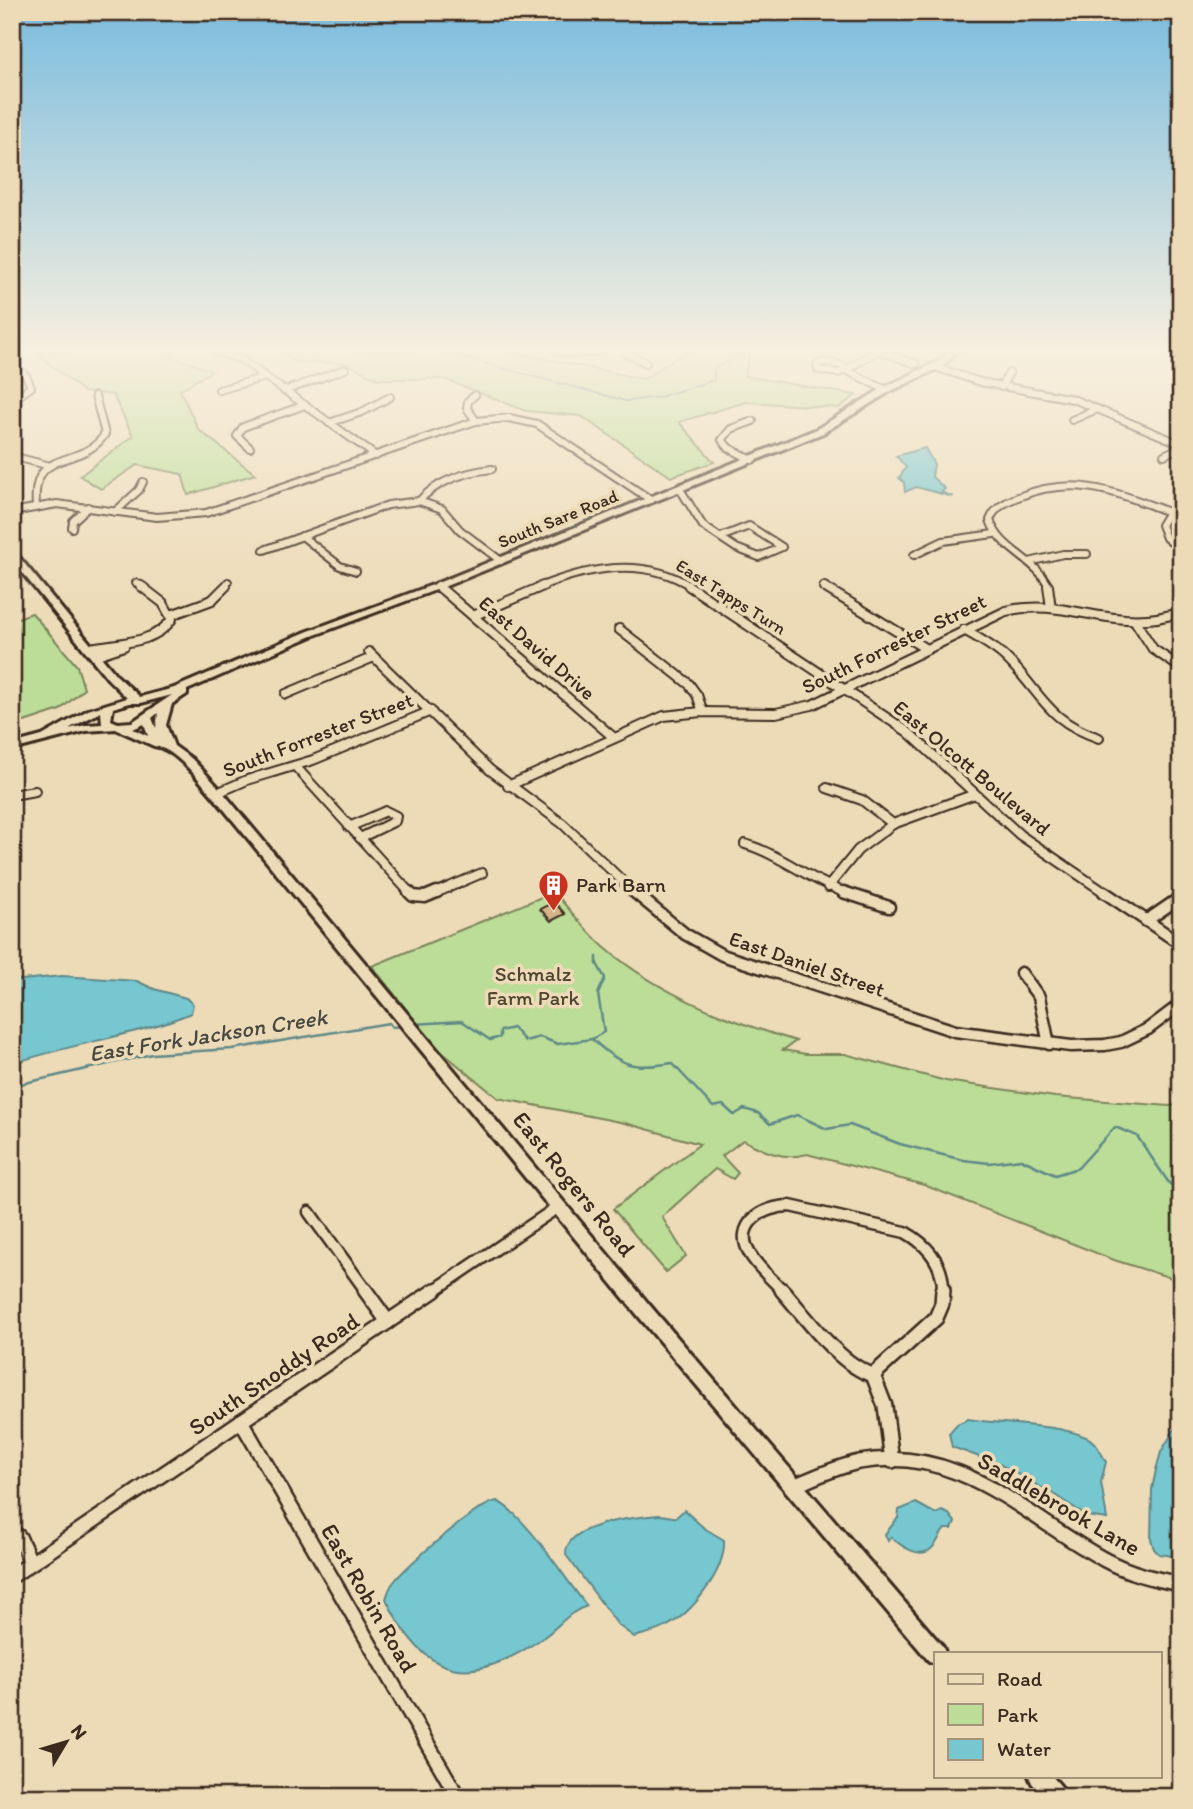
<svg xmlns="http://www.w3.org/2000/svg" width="1193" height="1809" font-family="Itim,sans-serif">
<rect width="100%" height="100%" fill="#eddbb8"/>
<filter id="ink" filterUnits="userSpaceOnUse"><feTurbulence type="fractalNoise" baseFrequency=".0143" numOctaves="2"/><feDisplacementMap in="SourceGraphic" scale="14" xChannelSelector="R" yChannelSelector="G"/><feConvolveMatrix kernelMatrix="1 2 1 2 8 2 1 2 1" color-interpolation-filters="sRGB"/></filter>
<g filter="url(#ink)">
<!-- green -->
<g fill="#bbdd97" stroke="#7b845a" stroke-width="2">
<polygon points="34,351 177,351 170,356 212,371 180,390 198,429 255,474 188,495 182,474 137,465 101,489 80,476 133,436 113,395 84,392"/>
<polygon points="278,351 505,351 644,379 686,351 750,351 745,376 856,395 839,408 746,402 679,422 714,462 671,477 581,416 526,411 444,379 378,379 345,363 296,362"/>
<polygon points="32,613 77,666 84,689 60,710 12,726 12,620"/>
<path d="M554,892c16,18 32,39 50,55 56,48 123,73 192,94l-13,9 23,4h39l101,27 109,16 115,9 11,-2v177l-67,-21 -190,-75 -117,-31c-23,7 -43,-3 -64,-14l-21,16 16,17 -5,6 -18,-10 -53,48 24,39 -20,16 -53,-63 87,-65 -75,-21 -127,-25 -83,-68 4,-5 -47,-59z"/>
</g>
<!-- water -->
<g fill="#76c7cf" stroke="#5e8888" stroke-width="2">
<polygon points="925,448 934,464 932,477 945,489 941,492 953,497 916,487 905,492 904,482 899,478 906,467 896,456"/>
<path d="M62,976l75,5 17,8 32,9 7,6 -2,9c-58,24 -120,30 -179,51v-83z"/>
<path d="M968,1419c34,6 85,4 118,18 10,4 15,16 20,25l-5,20 6,37 -20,-3 -32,-21 -56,-31 -47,-17 -3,-14 8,-9z"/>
<polygon points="1181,1419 1181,1557 1159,1554 1154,1549 1151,1539 1152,1489 1156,1470 1161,1452"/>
<path d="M497,1501c28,14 68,78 90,105 -19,6 -27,20 -43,31 -73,51 -118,45 -158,-38 2,-6 3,-11 7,-16 13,-17 84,-79 104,-82z"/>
<path d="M916,1503l20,11 6,-3 7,3 6,8 -3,7h-7c-6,6 -7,14 -13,19 -12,12 -31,-2 -41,-11l-3,4 -3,-7 13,-16 1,-8z"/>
<path d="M684,1510l20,18 20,12c2,30 -32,74 -59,87 -9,5 -21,7 -31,10l-16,-12 -52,-70c-2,-32 71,-38 94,-40 4,0 13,3 16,2 4,-2 5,-5 8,-7z"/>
</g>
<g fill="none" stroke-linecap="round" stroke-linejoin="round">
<!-- stream-far1 -->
<polyline stroke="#5e8888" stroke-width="2" points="438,351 626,401 659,397 714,380 714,369 746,351"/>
<!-- stream -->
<g stroke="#5e8888" stroke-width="2.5">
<path d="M597,957v7l8,14 -7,16 6,38 -12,7c29,27 41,31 80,24l41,44 10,-2 11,10 10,-6 14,4 12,11 27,-9 30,14 23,-4 50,19 63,16 26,3 32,-4 34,16 23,-7 37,-41 22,9 32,47 12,10"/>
<polyline points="414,1024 462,1021 490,1040 500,1037 500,1031 513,1028 525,1041 540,1037 558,1044 592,1039"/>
<polyline points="12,1086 152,1054 232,1049 389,1023 392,1027 403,1026"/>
</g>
</g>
<!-- building -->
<polygon fill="#d7b389" stroke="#3b2a1e" stroke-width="2" points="554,902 565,914 551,921 540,909"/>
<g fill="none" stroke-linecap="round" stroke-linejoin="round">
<defs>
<g id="minor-far3">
<polyline points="214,351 242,360 376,456"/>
<polyline points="555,351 575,354 601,351"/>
<polyline points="622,351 646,363"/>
<polyline points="877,351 846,370 886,390"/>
<polyline points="880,351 916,364"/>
<polygon points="823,362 841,365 846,370 839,373 818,370 817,365"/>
<polyline points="12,363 27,377 31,387 12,401"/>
<polyline points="935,367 980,382 1073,399 1181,444"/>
<polyline points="1001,387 1009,373"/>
<polyline points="219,390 265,377"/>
<polyline points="284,391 345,369"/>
<polyline points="475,395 468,401 467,408 476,421"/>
<polyline points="1072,420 1097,409"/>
<polyline points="329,423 362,412 390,397"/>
<polyline points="250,448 237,436 243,427 305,405"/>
<polyline points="1164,455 1181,447"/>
<polyline points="12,456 50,466"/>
<polyline points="752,460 729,448 722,440 731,429 753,421"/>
<polyline points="680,489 703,526 736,548 759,557 782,547 749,526 721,537"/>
<path d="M419,501c19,-21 46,-29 73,-32"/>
<path d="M36,506c-5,-61 45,-35 69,-72l-10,-38"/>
<polyline points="1181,506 1169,512 1161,525 1166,538 1181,550"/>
<polyline points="12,512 57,504 157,517 206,513 476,421 509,418 537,424 651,500"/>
<polyline points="115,512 139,490 143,482"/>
<polyline points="72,528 73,521 88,507"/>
<polyline points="302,536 340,566 356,571"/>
<polyline points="264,550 388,505 419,501 442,509 460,530 501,561"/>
<polyline points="914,555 943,541 994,534"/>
<polyline points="1029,562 1063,554 1087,554"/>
<polyline points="136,583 144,587"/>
<polyline points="225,587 228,582"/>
<path d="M539,587c49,-20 106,-31 153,0"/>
<path d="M1049,587c-13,-29 -49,-36 -59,-67 5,-13 16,-18 28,-23 57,-23 97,-5 151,15"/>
</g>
<g id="minor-far2">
<polyline points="438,586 613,737"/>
<polyline points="689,586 908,732 1020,835 1107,894"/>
<polyline points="1048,586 1051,608"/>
<polyline points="824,587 926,649"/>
<polyline points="171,615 212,600 226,586"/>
<polyline points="473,616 543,586"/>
<polyline points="1135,621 1153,649 1181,668"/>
<polyline points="619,629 689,684 697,695 703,712"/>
<path d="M964,630c14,8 29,16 41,27 37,35 40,63 94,81"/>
<path d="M91,648c28,-6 63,-3 81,-29l-9,-16 -22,-17"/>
<polyline points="369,652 490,770 563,824 636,894"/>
<polyline points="97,655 124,646"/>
<polyline points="286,694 374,657"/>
<polyline points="295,766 411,894"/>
<path d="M508,786l156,-70 37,-4 75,1 36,-8 194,-94c61,-15 109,24 175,1"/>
<polyline points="827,788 862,800 893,824"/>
<polyline points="217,793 247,780 313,760 431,711"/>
<polyline points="12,795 35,791"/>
<polyline points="349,827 386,811 396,816 395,821 360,838"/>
<path d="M745,844c37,11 67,38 104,50"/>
<polyline points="828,887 858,850 893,824 975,794"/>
<polyline points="433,894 482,873"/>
</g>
<g id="minor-far1">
<polyline points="409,892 413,896 425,897 437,892"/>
<polyline points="634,892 685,934 722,955 955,1031 1071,1046 1105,1045 1121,1042 1148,1029 1181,1004"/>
<polyline points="843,892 889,907"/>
<polyline points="1104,892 1181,944"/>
<polyline points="1146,921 1181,897"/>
<polyline points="1021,973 1039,997 1049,1044"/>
<polyline points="309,1212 367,1292"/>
<polyline points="432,1292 558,1207"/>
<path d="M784,1292c-11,-12 -26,-24 -34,-38 -18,-30 14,-48 40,-48l115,26c23,13 39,32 38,60"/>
</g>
<g id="minor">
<polyline points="365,1290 388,1322"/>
<path d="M782,1290c24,27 57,75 91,85"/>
<polyline points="873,1375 885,1406 892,1461"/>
<polyline points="873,1375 936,1318 942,1304 943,1290"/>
<polyline points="241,1421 458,1797"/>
<path d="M794,1486c21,-9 42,-19 65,-24 102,-18 165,54 246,98 24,13 49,19 76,24"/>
<polyline points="12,1532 19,1537 31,1563"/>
<polyline points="12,1576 435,1290"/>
</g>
<g id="major">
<path d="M949,351h8l-14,15 -54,26 -66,41 -382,155 -129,48 -125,54v4l-15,10 -6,21 8,21 18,13 29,31 431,518 291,339 2,6h-9v10l-7,-2 -289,-343 -427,-522c-14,-16 -38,-48 -59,-50l-38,-17 -30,2 -74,19v-6l30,-8 46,-26 39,-12 -19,-19 -96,-119v-9l3,1 101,123 24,22 34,-9 132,-56 129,-48 382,-155 66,-41 54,-26zM172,695l-40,27 -14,1 -7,-3 2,-12 17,-5h11zM101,712l1,12 -16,1 -18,4zM158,713l-2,15 -4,-10zM144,724l4,12 -15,-7z"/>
<polygon points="1029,1776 1052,1776 1064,1790 1067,1797 1043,1797 1032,1783"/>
</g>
</defs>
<!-- minor-far3 casing -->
<use href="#minor-far3" stroke="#3b2a1e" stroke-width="10"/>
<!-- minor-far2 casing -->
<use href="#minor-far2" stroke="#3b2a1e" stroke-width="12"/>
<!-- minor-far1 casing -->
<use href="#minor-far1" stroke="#3b2a1e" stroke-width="15"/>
<!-- minor casing -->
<use href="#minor" stroke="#3b2a1e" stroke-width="18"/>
<!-- major casing -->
<use href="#major" stroke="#3b2a1e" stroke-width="6"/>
<!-- minor-far3 -->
<use href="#minor-far3" stroke="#eddbb8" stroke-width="6"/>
<!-- minor-far2 -->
<use href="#minor-far2" stroke="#eddbb8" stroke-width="8"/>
<!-- minor-far1 -->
<use href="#minor-far1" stroke="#eddbb8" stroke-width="10"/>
<!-- minor -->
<use href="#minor" stroke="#eddbb8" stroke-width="13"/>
<!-- major -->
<use href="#major" fill="#eddbb8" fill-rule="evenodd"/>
</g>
</g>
<!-- sky -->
<linearGradient id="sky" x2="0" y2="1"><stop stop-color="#7abcde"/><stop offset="0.58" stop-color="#f7efdf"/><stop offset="1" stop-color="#f7efdf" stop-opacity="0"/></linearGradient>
<rect width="1193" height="604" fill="url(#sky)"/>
<!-- icons -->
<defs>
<symbol id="building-pin" viewBox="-11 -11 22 30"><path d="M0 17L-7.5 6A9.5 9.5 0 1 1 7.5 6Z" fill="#c8321e" stroke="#eddbb8"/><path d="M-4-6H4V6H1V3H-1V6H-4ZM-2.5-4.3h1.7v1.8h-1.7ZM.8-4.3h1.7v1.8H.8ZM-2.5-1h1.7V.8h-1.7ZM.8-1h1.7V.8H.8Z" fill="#fff"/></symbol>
</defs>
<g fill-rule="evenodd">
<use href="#building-pin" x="536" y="868" width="35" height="47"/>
</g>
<g text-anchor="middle" stroke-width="7" stroke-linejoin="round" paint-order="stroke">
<!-- far-street labels -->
<g font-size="18" fill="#3b2a1e" stroke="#eddbb8">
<text transform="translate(558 519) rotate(-22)" y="6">South Sare Road</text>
<text transform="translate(731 597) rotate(32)" y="6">East Tapps Turn</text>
</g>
<!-- street labels -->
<g font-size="21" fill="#3b2a1e" stroke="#eddbb8">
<text transform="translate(894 644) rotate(-26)" y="7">South Forrester Street</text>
<text transform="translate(537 648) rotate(41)" y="7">East David Drive</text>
<text transform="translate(318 735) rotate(-21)" y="7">South Forrester Street</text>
<text transform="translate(972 768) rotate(40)" y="7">East Olcott Boulevard</text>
<text transform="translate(807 964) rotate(19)" y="7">East Daniel Street</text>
</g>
<!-- poi labels -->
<g font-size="21" fill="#3b2a1e" stroke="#eddbb8" text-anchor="start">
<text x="576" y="892">Park Barn</text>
</g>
<!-- park labels -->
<g font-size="21" fill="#4e4530" stroke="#eddbb8">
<text x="533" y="981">Schmalz<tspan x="533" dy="24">Farm Park</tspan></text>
</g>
<!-- water labels -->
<g font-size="23" font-style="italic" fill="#474941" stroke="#eddbb8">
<text transform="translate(208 1035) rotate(-9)" y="8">East Fork Jackson Creek</text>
</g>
<!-- near-street labels -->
<g font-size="24" fill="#3b2a1e" stroke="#eddbb8">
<text transform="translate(574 1184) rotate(51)" y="8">East Rogers Road</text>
<text transform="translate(274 1374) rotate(-34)" y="8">South Snoddy Road</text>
<text transform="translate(1059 1504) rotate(30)" y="8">Saddlebrook Lane</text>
<text transform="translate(369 1598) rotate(60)" y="8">East Robin Road</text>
</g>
</g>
<!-- margin -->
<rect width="1193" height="1809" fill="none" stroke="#eddbb8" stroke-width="42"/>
<rect x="21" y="21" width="1151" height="1767" fill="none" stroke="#3b2a1e" stroke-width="2.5" filter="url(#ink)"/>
<!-- legend -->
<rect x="934" y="1652" width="228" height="126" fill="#eddbb8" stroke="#a6947a" stroke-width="2"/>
<rect x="948" y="1674" width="35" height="10" fill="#eddbb8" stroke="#a6947a" stroke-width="2"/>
<text x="997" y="1686" font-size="21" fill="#3b2a1e">Road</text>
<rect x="948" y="1704" width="35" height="21" fill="#bbdd97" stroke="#a6947a" stroke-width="2"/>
<text x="997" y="1722" font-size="21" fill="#3b2a1e">Park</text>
<rect x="948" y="1739" width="35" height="21" fill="#76c7cf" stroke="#a6947a" stroke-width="2"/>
<text x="997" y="1756" font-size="21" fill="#3b2a1e">Water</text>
<!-- north arrow -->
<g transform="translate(66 1742) rotate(52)" stroke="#eddbb8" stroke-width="5" paint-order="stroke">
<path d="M0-5L12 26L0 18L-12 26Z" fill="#3b2a1e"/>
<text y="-10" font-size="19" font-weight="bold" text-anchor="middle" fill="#3b2a1e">N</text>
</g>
</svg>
